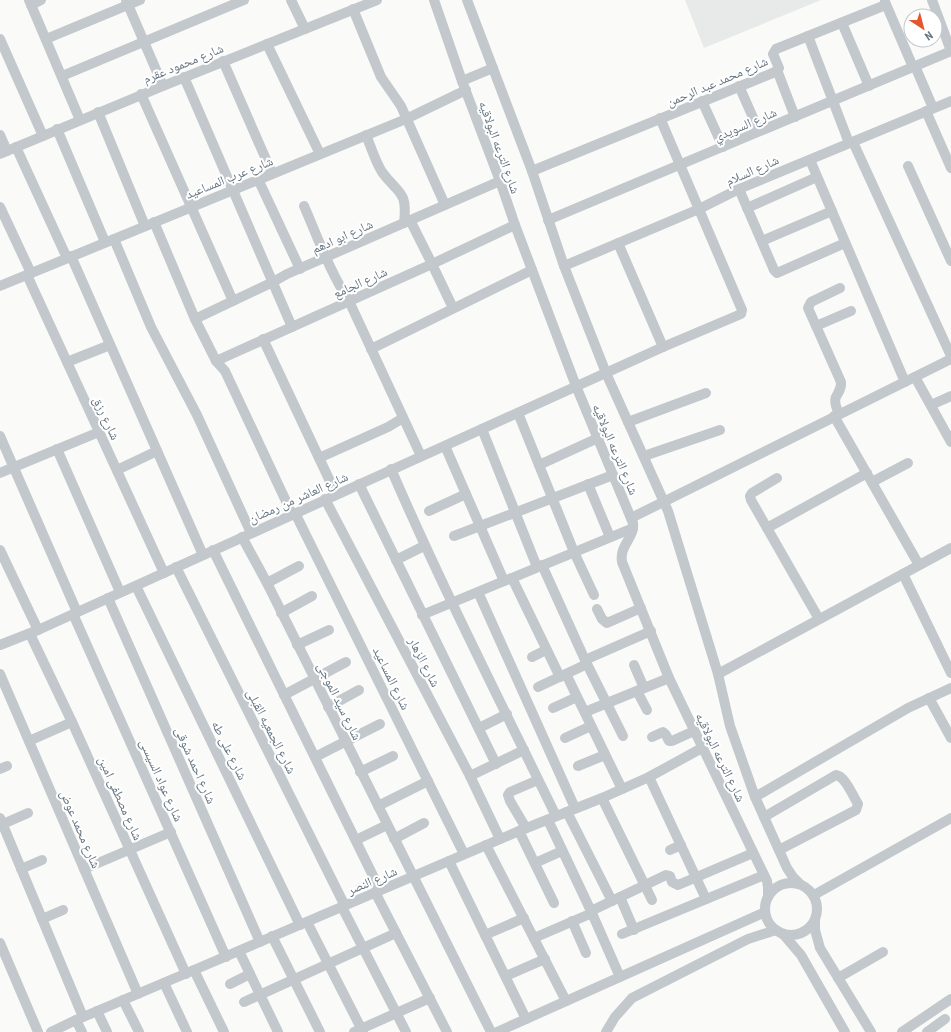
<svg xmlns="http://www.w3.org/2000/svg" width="951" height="1032" font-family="'Roboto Condensed','Noto Naskh Arabic',sans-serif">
<rect width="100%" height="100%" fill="#fafaf8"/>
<!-- built -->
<polygon fill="#e8e9e9" points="685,0 821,0 704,48"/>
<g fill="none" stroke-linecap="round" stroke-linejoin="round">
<!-- minor -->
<g stroke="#c3c8cc" stroke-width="10">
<polyline points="29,0 80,120"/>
<polyline points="126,0 163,86"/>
<polyline points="291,0 305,29"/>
<path d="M434,0l28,81 38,100 15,44 61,161 57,137c2,15 -14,22 -11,39l47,116 98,203 1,6v10"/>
<polyline points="467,0 532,171 564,266 606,373 668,511 718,674 730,726 755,797 787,868 793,877 800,884"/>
<polyline points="885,2 913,67"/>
<polyline points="31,5 41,0"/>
<polyline points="353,9 381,77 401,106 445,205"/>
<polyline points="842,23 869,86"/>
<polyline points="808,36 849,143"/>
<polyline points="0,39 43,136"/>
<polyline points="46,39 140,0"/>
<polyline points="267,44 320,154"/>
<polyline points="223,61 272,173"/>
<polyline points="915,66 933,108"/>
<polyline points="777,70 795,117"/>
<polyline points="62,76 244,0"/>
<polyline points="184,77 292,327"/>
<polyline points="462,81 493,68"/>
<polyline points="739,86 759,131"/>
<polyline points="141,94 233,301"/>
<polyline points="702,101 723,147"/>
<polyline points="926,111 951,168"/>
<polyline points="98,112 145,226"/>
<polyline points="57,129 105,242"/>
<polyline points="0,135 7,151"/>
<path d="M366,135c5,12 9,26 16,37 16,22 26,18 22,51"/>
<polyline points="853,142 951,356"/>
<polyline points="16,147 67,258"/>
<polyline points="0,154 163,86 377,0"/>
<polyline points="810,160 905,382"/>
<polyline points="908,166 951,261"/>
<polyline points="532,171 775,72 779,68 773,54 776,49 883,6 885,4 885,0"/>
<polyline points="258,179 300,269"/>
<polyline points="739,189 774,270 777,273 845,243"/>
<path d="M304,206c14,32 26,66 45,95l72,155"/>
<polyline points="0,207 31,273"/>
<polyline points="747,208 817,177"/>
<polyline points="410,220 432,264 453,308"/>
<polyline points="548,220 951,51 932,0"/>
<polyline points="154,222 195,319 216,361 225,371 292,514"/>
<polyline points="114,239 151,327 197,415 251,533"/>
<polyline points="762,241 832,211"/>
<polyline points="618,243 663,347"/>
<polyline points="71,256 203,555"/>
<polyline points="564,266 699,209 739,189 951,101"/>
<polyline points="27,275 164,573"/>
<polyline points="0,286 406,119 466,90"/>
<polyline points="195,319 273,282 287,274 500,181"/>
<polyline points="816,326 851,311"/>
<polyline points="263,339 336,494"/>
<polyline points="371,349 532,270"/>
<polyline points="216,361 432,264 515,225"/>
<polyline points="67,362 110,345"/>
<polyline points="915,377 951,442"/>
<polyline points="931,405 951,396"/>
<polyline points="518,413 574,552 594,595"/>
<path d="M839,414c-10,-22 3,-17 2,-32l-33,-74 3,-6 29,-14"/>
<polyline points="834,416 919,565"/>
<polyline points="628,422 706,393"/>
<polyline points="482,429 537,567"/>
<polyline points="0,436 77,612"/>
<polyline points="445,446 504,581"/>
<polyline points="57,449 120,592"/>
<polyline points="644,456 720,430"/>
<polyline points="319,458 388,427 403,418"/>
<polyline points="539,465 598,438"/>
<path d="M391,469c51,118 109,232 165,347"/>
<polyline points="117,470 157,451"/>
<polyline points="0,473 99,432"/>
<polyline points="777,478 752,493 750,496 751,500 819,619"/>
<polyline points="872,482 908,463"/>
<polyline points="359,484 496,764"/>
<polyline points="588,484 610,537"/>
<polyline points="325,499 470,776 500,839"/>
<polyline points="429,511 466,494"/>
<polyline points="295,513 464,854"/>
<polyline points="631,518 951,359"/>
<polyline points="767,528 867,473"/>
<polyline points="454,536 613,475"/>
<polyline points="242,537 267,583 491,1032"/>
<polyline points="0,550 38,630"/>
<polyline points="213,550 380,890"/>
<polyline points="396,560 424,546"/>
<polyline points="542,565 585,660 623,736"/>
<polyline points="176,567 345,906"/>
<polyline points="903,574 951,673"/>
<polyline points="512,578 560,677"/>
<polyline points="267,583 299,566"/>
<polyline points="136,586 300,925"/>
<polyline points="478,592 575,808"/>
<polyline points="108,598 260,942"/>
<polyline points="597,609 602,619 607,623 641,608"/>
<polyline points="281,613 312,596"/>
<polyline points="73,614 226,957"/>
<polyline points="422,615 633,528"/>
<polyline points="30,634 72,722 186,974"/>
<polyline points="0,645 38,630 663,347 741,314 742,310 660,118"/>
<polyline points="297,645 329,630"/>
<polyline points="532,657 546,650"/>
<polyline points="585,660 651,631"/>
<polyline points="634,665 644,688"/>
<polyline points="0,674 138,994"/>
<polyline points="566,674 622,789"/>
<polyline points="718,674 951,548"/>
<polyline points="538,687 587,664"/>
<polyline points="637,691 647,710"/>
<polyline points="284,695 346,662"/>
<polyline points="929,698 951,738"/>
<polyline points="328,707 359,690"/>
<polyline points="553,708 577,697"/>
<polyline points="585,712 669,678"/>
<polyline points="479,728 507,714"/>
<polyline points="652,737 663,732 666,735 669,741 672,741 694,731"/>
<polyline points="565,738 591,726"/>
<polyline points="29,741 72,722"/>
<polyline points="315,757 380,724"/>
<polyline points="578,766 605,755"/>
<polyline points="0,769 7,766"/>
<polyline points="360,772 393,756"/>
<polyline points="470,776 524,750"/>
<polyline points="649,777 706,899"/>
<polyline points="755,797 908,708 951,688"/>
<polyline points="602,798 652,900"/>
<polyline points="378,806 428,781"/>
<polyline points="567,812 612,901"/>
<path d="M764,817l72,-42c9,1 17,21 22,29l-2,6 -77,40"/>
<polyline points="0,818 83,1017"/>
<polyline points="548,820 591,911 620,977"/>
<polyline points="3,824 28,813"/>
<polyline points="526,828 510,801 508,795 510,792 538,780"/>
<polyline points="519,831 554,903"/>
<polyline points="394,839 424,823"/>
<polyline points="356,840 387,825"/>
<polyline points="486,845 566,1001"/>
<polyline points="670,850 681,845"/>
<polyline points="449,861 526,1019"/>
<polyline points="535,863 562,851"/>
<polyline points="21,869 42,860"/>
<polyline points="84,869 171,832"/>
<circle cx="791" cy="909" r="26"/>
<polyline points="375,892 447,1032"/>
<polyline points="814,895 951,818"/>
<polyline points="620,897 634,930"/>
<polyline points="342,907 406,1032"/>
<polyline points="591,911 666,875 670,876 672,882 678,885 753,853"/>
<polyline points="42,919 63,910"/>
<polyline points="572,921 586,953"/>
<polyline points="815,921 815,930 820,948 871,1032"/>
<polyline points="307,922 363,1032"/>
<polyline points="622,934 764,875"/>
<polyline points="783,934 801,955 845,1032"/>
<polyline points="485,935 524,918"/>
<polyline points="272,936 320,1032"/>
<polyline points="534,938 592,913"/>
<polyline points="0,943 38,1032"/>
<polyline points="239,951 278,1032"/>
<polyline points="194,970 224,1032"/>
<polyline points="506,976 545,959"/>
<polyline points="838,978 883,952"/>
<polyline points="164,983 187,1032"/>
<polyline points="230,984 250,974"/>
<polyline points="123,1000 139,1032"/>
<polyline points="244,1002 396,933"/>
<polyline points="97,1011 107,1032"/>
<polyline points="76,1020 82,1032"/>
<polyline points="51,1032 76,1020 194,970 519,831 602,798 649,777 702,748"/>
<polyline points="354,1032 430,998"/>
<polyline points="497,1032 765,912"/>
<polyline points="606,1032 615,1017 632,998 748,939 776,930"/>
<polyline points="902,1032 951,999"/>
<polyline points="927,1032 945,1019"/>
</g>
</g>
<g text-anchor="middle" stroke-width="4" stroke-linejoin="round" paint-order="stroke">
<!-- street labels -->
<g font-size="13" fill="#657683" stroke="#fff">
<text transform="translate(183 63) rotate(-22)" y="5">شارع محمود عقرم</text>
<text transform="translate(717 81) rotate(-23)" y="5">شارع محمد عبد الرحمن</text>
<text transform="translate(745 124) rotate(-23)" y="5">شارع السويدي</text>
<text transform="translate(500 147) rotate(70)" y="5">شارع الترعه البولاقيه</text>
<text transform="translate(752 170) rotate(-24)" y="5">شارع السلام</text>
<text transform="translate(229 177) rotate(-22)" y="5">شارع عرب المساعيد</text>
<text transform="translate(342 236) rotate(-24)" y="5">شارع ابو ادهم</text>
<text transform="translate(360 282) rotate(-24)" y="5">شارع الجامع</text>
<text transform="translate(107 418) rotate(65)" y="5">شارع رزق</text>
<text transform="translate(616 449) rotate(67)" y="5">شارع الترعه البولاقيه</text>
<text transform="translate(298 497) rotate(-24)" y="5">شارع العاشر من رمضان</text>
<text transform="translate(425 662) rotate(63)" y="5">شارع الزهار</text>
<text transform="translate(392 678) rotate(64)" y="5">شارع المساعيد</text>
<text transform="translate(340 701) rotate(64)" y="5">شارع سيد الموجى</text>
<text transform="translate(272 731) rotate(63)" y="5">شارع الجمعيه القبلى</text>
<text transform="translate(230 750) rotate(64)" y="5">شارع على طه</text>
<text transform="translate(721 757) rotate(64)" y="5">شارع الترعه البولاقيه</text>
<text transform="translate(196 765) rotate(66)" y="5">شارع احمد شوقى</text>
<text transform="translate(162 780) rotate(66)" y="5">شارع عواد السيسى</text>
<text transform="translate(121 798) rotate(66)" y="5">شارع مصطفى امين</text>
<text transform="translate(81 829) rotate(67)" y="5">شارع محمد عوض</text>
<text transform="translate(372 880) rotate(-23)" y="5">شارع النصر</text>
</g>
</g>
<!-- north arrow -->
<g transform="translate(923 28) rotate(144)"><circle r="19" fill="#ffffff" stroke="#c1c8cd"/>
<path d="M0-3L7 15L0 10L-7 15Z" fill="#e4572e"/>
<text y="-6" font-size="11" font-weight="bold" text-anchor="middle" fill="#657683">N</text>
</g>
</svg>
